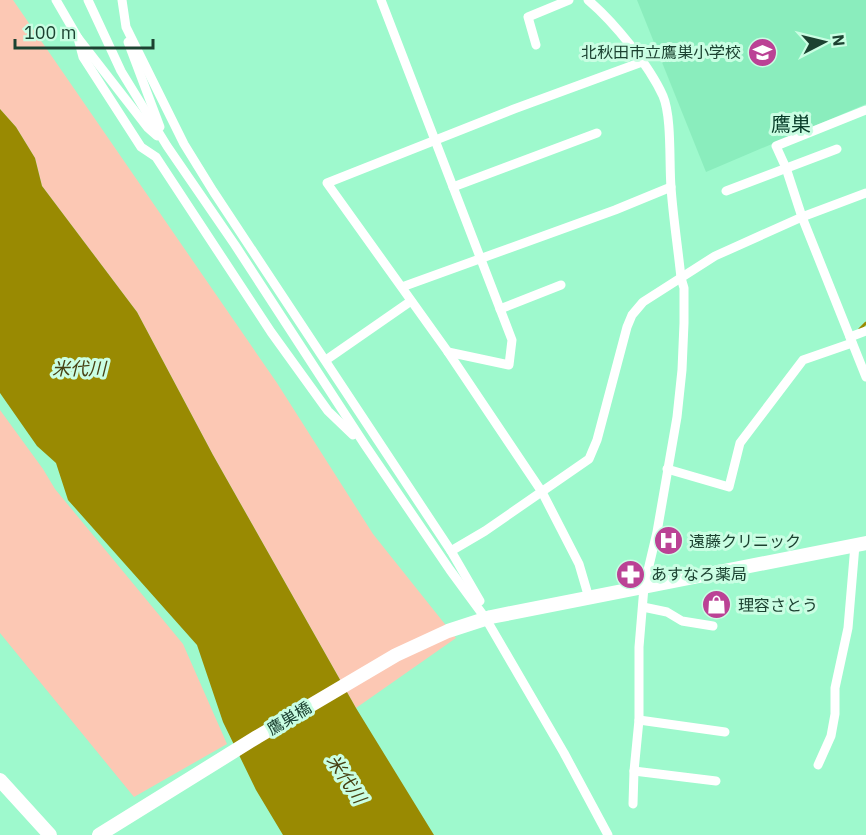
<svg xmlns="http://www.w3.org/2000/svg" width="866" height="835" font-family="'IBM Plex Sans','Noto Sans JP',sans-serif">
<rect width="100%" height="100%" fill="#9ef9cd"/>
<!-- built -->
<polygon fill="#8aedbd" points="637,0 866,0 866,104 706,172"/>
<!-- green -->
<g fill="#fcc8b4">
<polygon points="0,0 13,0 277,383 373,534 456,638 356,708 213,455 137,312 42,186 35,158 16,127 0,109"/>
<polygon points="0,410 43,469 55,489 183,644 227,744 134,797 0,633"/>
</g>
<!-- water -->
<polygon fill="#998a02" points="0,109 16,127 35,158 42,186 137,312 213,455 356,708 434,835 283,835 256,790 223,722 197,645 68,500 56,463 37,446 0,393"/>
<g fill="none" stroke-linecap="round" stroke-linejoin="round">
<!-- stream -->
<polyline stroke="#998a02" stroke-width="3" points="860,329 866,323"/>
<!-- street -->
<g stroke="#fff" stroke-width="9">
<polyline points="56,0 78,38 148,128 157,136"/>
<polyline points="88,0 121,71 167,146 235,245 365,445 450,570 486,619 564,753 608,835"/>
<polyline points="122,0 126,27 184,144 213,191 451,551 480,601"/>
<polyline points="381,0 512,340 509,365 448,352"/>
<path d="M588,0c26,22 61,65 75,96 9,21 6,68 8,91 2,30 7,61 10,91l3,10v35l-2,47 -5,47 -20,115 -13,55 -5,60v73l-5,51 -1,33"/>
<polyline points="78,38 83,57 141,147 156,157 271,332 328,411 353,435"/>
<polyline points="128,42 160,127"/>
<polyline points="536,45 528,17 569,0"/>
<polyline points="866,110 776,146 786,168 802,217 866,377"/>
<polyline points="453,187 597,133"/>
<polyline points="726,191 837,149"/>
<polyline points="402,287 615,210 671,187"/>
<polyline points="500,309 561,285"/>
<polyline points="850,337 866,331"/>
<polyline points="326,360 411,301"/>
<polyline points="667,469 729,487 740,443 803,360 852,343"/>
<polyline points="451,551 485,531 589,459 597,440 627,327 632,315 643,302 715,256 802,217 866,193"/>
<polyline points="589,598 579,564 542,492 448,352 327,183 514,109 642,62"/>
<polyline points="643,607 667,612 682,621 713,626"/>
<polyline points="639,720 725,732"/>
<polyline points="818,765 831,736 835,714 835,688 848,628 855,545"/>
<polyline points="634,771 716,781"/>
</g>
<!-- secondary -->
<g stroke="#fff" stroke-width="14">
<polyline points="0,780 50,835"/>
<polyline points="99,835 257,737 396,655 448,631 491,617 866,543"/>
</g>
</g>
<!-- icons -->
<defs>
<symbol id="school-disc" viewBox="-11 -11 22 22"><circle r="9.5" fill="#bb4295" stroke="#cafee3"/><path d="M0-5L7-2L0 1L-7-2ZM-4 1L0 2.5L4 1V4Q0 6-4 4Z" fill="#fff"/></symbol>
<symbol id="hospital-disc" viewBox="-11 -11 22 22"><circle r="9.5" fill="#bb4295" stroke="#cafee3"/><path d="M-5-5h3v3.5h4V-5h3V5h-3V1.5h-4V5h-3Z" fill="#fff"/></symbol>
<symbol id="pharmacy-disc" viewBox="-11 -11 22 22"><circle r="9.5" fill="#bb4295" stroke="#cafee3"/><path d="M-2-6h4v4h4v4h-4v4h-4v-4h-4v-4h4Z" fill="#fff"/></symbol>
<symbol id="shop-disc" viewBox="-11 -11 22 22"><circle r="9.5" fill="#bb4295" stroke="#cafee3"/><path d="M-5-2.5h2.3a2.7 3.5 0 0 1 5.4 0H5L5.5 6h-11ZM-1.5-2.5h3a1.5 2.3 0 0 0-3 0Z" fill="#fff"/></symbol>
</defs>
<g fill-rule="evenodd">
<use href="#school-disc" x="746" y="36" width="33" height="33"/>
<use href="#hospital-disc" x="652" y="524" width="33" height="33"/>
<use href="#pharmacy-disc" x="614" y="558" width="33" height="33"/>
<use href="#shop-disc" x="700" y="588" width="33" height="33"/>
</g>
<g text-anchor="middle" stroke-width="6" stroke-linejoin="round" paint-order="stroke">
<!-- poi labels -->
<g font-size="16" fill="#1c4231" stroke="#cafee3" text-anchor="start">
<text x="741" y="58" text-anchor="end">北秋田市立鷹巣小学校</text>
<text x="689" y="547">遠藤クリニック</text>
<text x="651" y="580">あすなろ薬局</text>
<text x="738" y="611">理容さとう</text>
</g>
<!-- street labels -->
<g font-size="16" fill="#1c4231" stroke="#cafee3">
<text transform="translate(289 718) rotate(-31)" y="6">鷹巣橋</text>
</g>
<!-- water labels -->
<g font-size="18" font-style="italic" fill="#474113" stroke="#cafee3">
<text x="79" y="375">米代川</text>
<text transform="translate(346 779) rotate(56)" y="6">米代川</text>
</g>
<!-- quarter labels -->
<g font-size="20" fill="#083d29" stroke="#cafee3">
<text x="791" y="131">鷹巣</text>
</g>
</g>
<!-- north arrow -->
<g transform="translate(824 42) rotate(83)" stroke="#cafee3" stroke-width="4.5" paint-order="stroke">
<path d="M0-4.5L10 22L0 15L-10 22Z" fill="#1c4231"/>
<text y="-9" font-size="16" font-weight="bold" text-anchor="middle" fill="#1c4231">N</text>
</g>
<!-- scale -->
<path d="M15 39v9h138v-9" fill="none" stroke="#1c4231" stroke-width="3"/>
<text x="24" y="39" font-size="18" fill="#1c4231" stroke="#cafee3" stroke-width="4.5" paint-order="stroke">100 m</text>
</svg>
